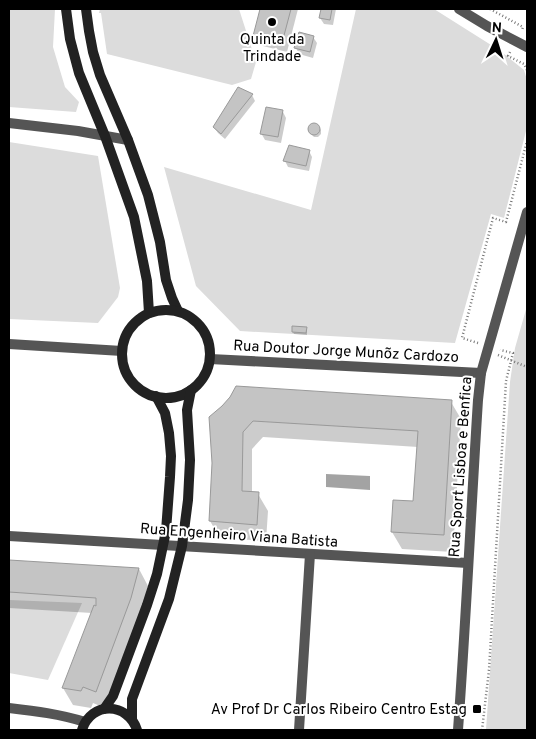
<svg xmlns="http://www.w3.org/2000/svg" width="536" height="739" font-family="Overpass,sans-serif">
<rect width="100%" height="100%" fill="#fff"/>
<!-- green -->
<g fill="#dcdcdc">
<polygon points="9,9 55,9 53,47 65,87 79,102 76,112 9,107"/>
<polygon points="100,9 239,9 256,62 251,79 232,85 107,54 101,13 99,13"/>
<polygon points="356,9 434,9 499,50 524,70 527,80 527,127 504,218 491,214 455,343 240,331 196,286 164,167 311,210"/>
<polygon points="9,142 98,156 120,288 118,297 98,323 9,319"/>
<polygon points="527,306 527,730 486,730 510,382 515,348"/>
<polygon points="9,600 82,603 48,680 9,673"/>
</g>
<!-- water -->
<polygon fill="#a3a3a3" points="326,474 370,476 370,490 326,487"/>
<!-- shadow -->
<g fill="#0003">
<polygon points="261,9 298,9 287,52 259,45 254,36"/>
<polygon points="322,9 336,9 333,25 324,24 320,18"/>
<polygon points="313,37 317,43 313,58 299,54 296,48"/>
<polygon points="252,95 255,101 225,139 218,133 214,127"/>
<polygon points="283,112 286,118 281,143 265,140 261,133"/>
<polygon points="313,124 316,124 321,130 321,134 318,137 314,137 308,131 309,127"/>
<polygon points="309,151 312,157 309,171 288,167 285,161"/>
<polygon points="306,328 307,331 307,335 294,334 293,332"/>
<polygon points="451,402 461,419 453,552 402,549 392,532 415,503 418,447 263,437 252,449 252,493 258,494 268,511 266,541 220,538 210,521 213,463 210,417"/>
<polygon points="9,561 139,569 148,586 140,616 105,708 93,703 91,708 73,705 63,688 92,613 9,608"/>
</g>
<!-- building -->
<g fill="#c4c4c4" stroke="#999">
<polygon points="260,9 291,9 282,43 253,36"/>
<polygon points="321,9 332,9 330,20 319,18"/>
<polygon points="299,32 314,36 310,52 294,48"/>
<polygon points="238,87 253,94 221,134 213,127"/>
<polygon points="266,107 283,110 278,137 260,134"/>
<circle cx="314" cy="129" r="6"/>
<polygon points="289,145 310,150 306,166 283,161"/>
<polygon points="292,326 307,327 306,333 292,332"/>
<polygon points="236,386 452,400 444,535 391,532 393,500 413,501 418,431 253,421 243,432 242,491 259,492 257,525 209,521 212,463 209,417 222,406 230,397"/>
<polygon points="9,560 139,568 131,598 96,692 83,687 81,691 62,688 94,605 96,606 96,598 9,592"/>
</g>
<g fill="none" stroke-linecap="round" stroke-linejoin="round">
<!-- path -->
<g stroke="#777" stroke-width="2.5" stroke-dasharray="1 2.5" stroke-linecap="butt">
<polyline points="490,9 523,27 522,30"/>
<polyline points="510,52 508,56 524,64 527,70"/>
<polyline points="478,343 462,338 493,218 506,222 527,141"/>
<polyline points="498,355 527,367"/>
<polyline points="482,730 489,670 506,381 513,353 500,350"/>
</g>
<!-- minor -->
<g stroke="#555" stroke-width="10">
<polyline points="459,9 487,26 527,47"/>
<polyline points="9,123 78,131 128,140"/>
<polyline points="9,344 122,351"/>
<polyline points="210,359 481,373"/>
<polyline points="9,536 468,563"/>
<polyline points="299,730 310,554"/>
<path d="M458,730c8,-110 13,-220 20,-330l3,-27 46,-161"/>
</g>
<!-- tertiary -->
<path stroke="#555" stroke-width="10" d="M9,708c26,3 51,6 76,14"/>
<!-- secondary -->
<g stroke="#222" stroke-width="10">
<polyline points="66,9 70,39 79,73 105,136 134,217 147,281 149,313"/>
<polyline points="86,9 89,31 93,52 100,75 128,140 148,195 160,242 166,280 172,298 178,311"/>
<circle cx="166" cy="354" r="44"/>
<polyline points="104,709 113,696 147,605 157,574 166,531 170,477 171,456 169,433 165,413 156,396"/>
<polyline points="132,719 132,699 169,599 182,546 188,500 190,460 187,410 191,390"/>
<path d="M82,730c9,-29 46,-28 55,0"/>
</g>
</g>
<!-- markers -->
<g fill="#000" stroke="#fff" stroke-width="2">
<circle cx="272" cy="22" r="5"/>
<rect x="472" y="704" width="10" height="10" rx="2.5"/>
</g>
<g text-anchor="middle" stroke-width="4" stroke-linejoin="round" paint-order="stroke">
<!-- poi labels -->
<g font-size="15" fill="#000" stroke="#fff">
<text x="272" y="44">Quinta da<tspan x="272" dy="17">Trindade</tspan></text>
<text x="467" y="714" text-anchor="end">Av Prof Dr Carlos Ribeiro Centro Estag</text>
</g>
<!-- street labels -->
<g font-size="15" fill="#000" stroke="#fff">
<text transform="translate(346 351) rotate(3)" y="5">Rua Doutor Jorge Munõz Cardozo</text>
<text transform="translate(460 467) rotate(-86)" y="5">Rua Sport Lisboa e Benfica</text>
<text transform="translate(239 535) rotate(4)" y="5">Rua Engenheiro Viana Batista</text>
</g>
</g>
<!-- border -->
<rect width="536" height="739" fill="none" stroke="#000000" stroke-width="20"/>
<!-- north arrow -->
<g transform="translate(496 40) rotate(4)" stroke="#ffffff" stroke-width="4" paint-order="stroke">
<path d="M0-4L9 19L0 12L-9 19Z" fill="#000000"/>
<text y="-8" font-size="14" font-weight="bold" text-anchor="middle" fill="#000000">N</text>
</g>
</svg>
